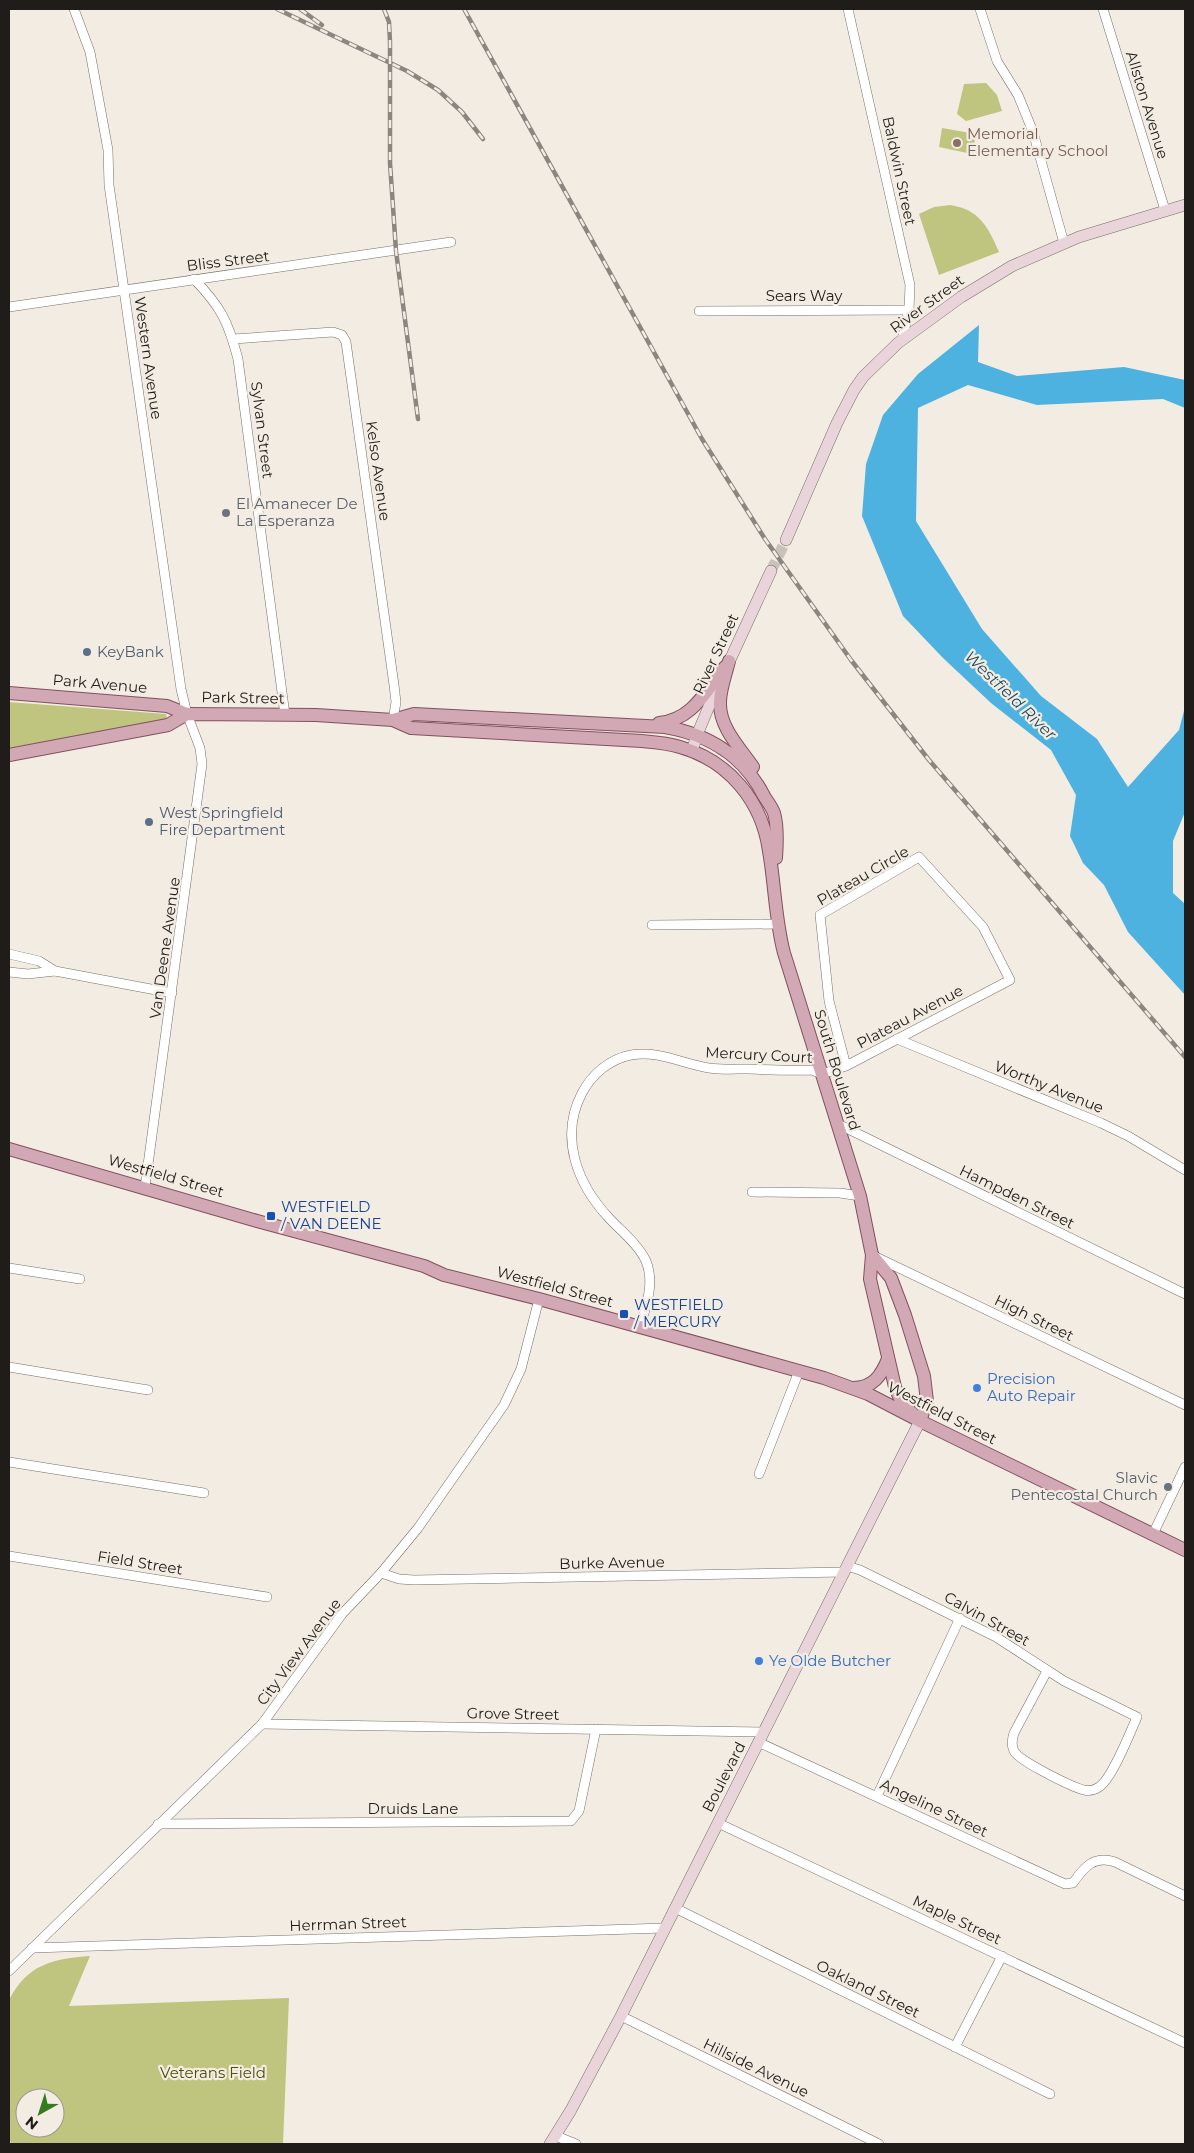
<svg xmlns="http://www.w3.org/2000/svg" width="1194" height="2153" font-family="Montserrat,sans-serif">
<rect width="100%" height="100%" fill="#f3ece3"/>
<!-- green -->
<g fill="#bfc47f" fill-rule="evenodd">
<polygon points="986,83 997,95 1002,111 966,121 957,114 964,84"/>
<polygon points="942,128 976,134 972,154 939,147"/>
<path d="M950,205c29,4 38,22 49,47l-60,23 -20,-61 15,-7z"/>
<polygon points="9,702 166,714 167,719 9,748"/>
<path d="M90,1956l-21,50 220,-8 -6,146 -272,-1 -2,-4v-139c19,-36 43,-41 81,-44zM25,2098h30v30h-30z"/>
</g>
<!-- water -->
<polygon fill="#4db2e0" points="979,325 978,362 1017,376 1124,367 1185,380 1185,408 1163,399 1037,405 968,385 918,408 916,521 982,629 1041,696 1097,739 1128,787 1179,730 1185,707 1185,812 1173,841 1173,893 1185,904 1185,995 1128,932 1104,885 1083,863 1070,836 1076,795 1051,750 991,703 943,658 903,616 862,516 866,464 883,415 918,374"/>
<g fill="none" stroke-linecap="round" stroke-linejoin="round">
<!-- secondary-tunnel -->
<polyline stroke="#c9c2bb" stroke-width="11" stroke-dasharray="11 5.5" stroke-linecap="butt" points="771,571 786,540"/>
<defs>
<g id="street">
<polyline points="74,9 90,52 108,150 109,185 181,689 187,714 200,748 202,764 145,1187"/>
<polyline points="848,9 910,285 909,310 902,340"/>
<polyline points="980,9 997,61 1018,95 1033,132 1064,243"/>
<polyline points="1103,9 1165,210"/>
<path d="M194,279c27,28 34,42 44,80l47,356"/>
<polyline points="9,307 451,242"/>
<polyline points="699,311 909,310"/>
<polyline points="233,339 333,332 342,335 346,342 394,685 396,702 393,720"/>
<polyline points="652,925 778,924"/>
<polyline points="9,954 39,961 55,971"/>
<polyline points="9,972 28,974 55,971 172,993"/>
<polyline points="897,1039 1101,1123 1128,1136 1185,1170"/>
<polyline points="838,1124 1185,1294"/>
<polyline points="752,1192 840,1193 860,1196"/>
<polyline points="874,1256 1185,1405"/>
<polyline points="9,1268 80,1279"/>
<path d="M640,1327c6,-21 15,-44 6,-66 -8,-17 -25,-30 -37,-43 -32,-34 -50,-81 -27,-125 10,-19 28,-34 49,-38 27,-5 52,9 78,13 13,2 26,1 38,1 22,1 43,2 65,1l10,4 24,-8 164,-86 -27,-53 -64,-70 -99,58 9,86 17,65"/>
<polyline points="9,1367 148,1390"/>
<polyline points="9,1462 204,1493"/>
<polyline points="759,1474 799,1371"/>
<polyline points="1153,1534 1185,1467"/>
<polyline points="9,1556 267,1597"/>
<path d="M847,1566l13,4 136,67 68,44 73,36c-7,16 -25,62 -38,70 -4,3 -10,4 -15,3 -12,-3 -65,-29 -70,-39 -3,-6 -2,-12 0,-18l33,-62"/>
<polyline points="381,1573 399,1579 414,1580 844,1572"/>
<polyline points="262,1724 763,1732"/>
<path d="M758,1742l307,142 8,-1c11,-16 21,-28 42,-21l70,34"/>
<polyline points="877,1796 960,1618"/>
<polyline points="718,1823 1185,2043"/>
<polyline points="158,1824 571,1821 579,1811 596,1729"/>
<polyline points="675,1908 1050,2094"/>
<polyline points="32,1948 665,1928"/>
<polyline points="9,1971 262,1724 342,1614 381,1573 418,1528 504,1405 521,1369 539,1299"/>
<polyline points="621,2016 879,2144"/>
<polyline points="955,2047 1002,1956"/>
<polyline points="556,2136 576,2144"/>
</g>
<g id="secondary">
<polyline points="786,540 837,423 854,390 863,377 898,343 961,297 1012,266 1079,237 1185,205"/>
<polyline points="692,751 697,735 712,699 771,571"/>
<polyline points="550,2144 571,2110 621,2016 920,1421"/>
</g>
<g id="primary">
<path d="M729,661c-3,13 -9,28 -9,41 -1,25 20,46 33,65"/>
<polyline points="9,693 167,706 187,714"/>
<path d="M393,720l18,8 231,13c12,1 26,2 38,6 49,14 82,54 89,104 6,34 6,68 15,102l76,243 12,59 -2,24 25,108 6,14 11,12"/>
<path d="M659,723c34,-3 47,-33 66,-56"/>
<path d="M9,755l159,-30 19,-11 129,1 77,5 21,-6 251,13c43,7 79,29 99,69 3,5 8,11 10,17 4,13 3,31 2,45"/>
<polyline points="9,1149 257,1221 424,1266 444,1275 539,1299 824,1378 868,1394 920,1421 1185,1550"/>
<polyline points="872,1255 891,1278 905,1315 924,1376 927,1401 920,1421"/>
<path d="M853,1388c20,0 28,-12 35,-29"/>
</g>
</defs>
<!-- street casing -->
<use href="#street" stroke="#767068" stroke-width="10"/>
<!-- secondary casing -->
<use href="#secondary" stroke="#767068" stroke-width="12"/>
<!-- primary casing -->
<use href="#primary" stroke="#80515f" stroke-width="14"/>
<!-- street -->
<use href="#street" stroke="#fff" stroke-width="9"/>
<!-- secondary -->
<use href="#secondary" stroke="#e9d4da" stroke-width="11"/>
<!-- primary -->
<use href="#primary" stroke="#d3a8b5" stroke-width="12"/>
<defs>
<g id="rail">
<polyline points="277,9 407,71 438,90 462,112 483,139"/>
<polyline points="300,9 322,25"/>
<polyline points="384,9 389,22 390,42 390,163 396,251 418,419"/>
<polyline points="464,9 702,439 765,539 851,660 929,760 1185,1057"/>
</g>
</defs>
<!-- rail casing -->
<use href="#rail" stroke="#8c8680" stroke-width="4.5"/>
<!-- rail -->
<use href="#rail" stroke="#f3ece3" stroke-width="2.5" stroke-dasharray="8" stroke-linecap="butt"/>
</g>
<!-- markers -->
<circle fill="#8d6e63" stroke="#f3ece3" stroke-width="2" cx="957" cy="143" r="5"/>
<g fill="#6b7280" stroke="#f3ece3" stroke-width="2">
<circle cx="226" cy="513" r="5"/>
<circle cx="1168" cy="1487" r="5"/>
</g>
<g fill="#5c6f8a" stroke="#f3ece3" stroke-width="2">
<circle cx="87" cy="652" r="5"/>
<circle cx="149" cy="822" r="5"/>
</g>
<g fill="#1a4fb4" stroke="#f3ece3" stroke-width="2">
<rect x="266" y="1211" width="10" height="10" rx="2.5"/>
<rect x="619" y="1309" width="10" height="10" rx="2.5"/>
</g>
<g fill="#3f7fe0" stroke="#f3ece3" stroke-width="2">
<circle cx="977" cy="1388" r="5"/>
<circle cx="759" cy="1661" r="5"/>
</g>
<g text-anchor="middle" stroke-width="4.5" stroke-linejoin="round" paint-order="stroke">
<!-- street labels -->
<g font-size="15" fill="#1f1c19" stroke="#f3ece3">
<text transform="translate(1147 105) rotate(73)" y="5">Allston Avenue</text>
<text transform="translate(899 171) rotate(78)" y="5">Baldwin Street</text>
<text transform="translate(228 261) rotate(-7)" y="5">Bliss Street</text>
<text x="804" y="301">Sears Way</text>
<text transform="translate(927 304) rotate(-36)" y="5">River Street</text>
<text transform="translate(148 358) rotate(82)" y="5">Western Avenue</text>
<text transform="translate(262 430) rotate(83)" y="5">Sylvan Street</text>
<text transform="translate(378 471) rotate(82)" y="5">Kelso Avenue</text>
<text transform="translate(716 654) rotate(-65)" y="5">River Street</text>
<text transform="translate(100 684) rotate(5)" y="5">Park Avenue</text>
<text transform="translate(243 698) rotate(1)" y="5">Park Street</text>
<text transform="translate(863 876) rotate(-30)" y="5">Plateau Circle</text>
<text transform="translate(165 948) rotate(-82)" y="5">Van Deene Avenue</text>
<text transform="translate(910 1017) rotate(-28)" y="5">Plateau Avenue</text>
<text transform="translate(759 1055) rotate(3)" y="5">Mercury Court</text>
<text transform="translate(837 1070) rotate(73)" y="5">South Boulevard</text>
<text transform="translate(1049 1087) rotate(22)" y="5">Worthy Avenue</text>
<text transform="translate(166 1176) rotate(16)" y="5">Westfield Street</text>
<text transform="translate(1017 1197) rotate(26)" y="5">Hampden Street</text>
<text transform="translate(555 1287) rotate(15)" y="5">Westfield Street</text>
<text transform="translate(1034 1318) rotate(26)" y="5">High Street</text>
<text transform="translate(942 1413) rotate(27)" y="5">Westfield Street</text>
<text transform="translate(140 1563) rotate(9)" y="5">Field Street</text>
<text transform="translate(612 1563) rotate(-1)" y="5">Burke Avenue</text>
<text transform="translate(987 1619) rotate(29)" y="5">Calvin Street</text>
<text transform="translate(299 1652) rotate(-53)" y="5">City View Avenue</text>
<text transform="translate(513 1714) rotate(1)" y="5">Grove Street</text>
<text transform="translate(724 1777) rotate(-63)" y="5">Boulevard</text>
<text transform="translate(934 1808) rotate(25)" y="5">Angeline Street</text>
<text x="413" y="1814">Druids Lane</text>
<text transform="translate(957 1920) rotate(25)" y="5">Maple Street</text>
<text transform="translate(348 1924) rotate(-2)" y="5">Herrman Street</text>
<text transform="translate(868 1989) rotate(26)" y="5">Oakland Street</text>
<text transform="translate(756 2068) rotate(26)" y="5">Hillside Avenue</text>
</g>
<!-- education labels -->
<g font-size="15" fill="#785e54" stroke="#f3ece3" text-anchor="start">
<text x="967" y="139">Memorial<tspan x="967" dy="17">Elementary School</tspan></text>
</g>
<!-- worship labels -->
<g font-size="15" fill="#5b616d" stroke="#f3ece3" text-anchor="start">
<text x="236" y="509">El Amanecer De<tspan x="236" dy="17">La Esperanza</tspan></text>
<text x="1158" y="1483" text-anchor="end">Slavic<tspan x="1158" dy="17">Pentecostal Church</tspan></text>
</g>
<!-- service labels -->
<g font-size="15" fill="#4e5e75" stroke="#f3ece3" text-anchor="start">
<text x="97" y="657">KeyBank</text>
<text x="159" y="818">West Springfield<tspan x="159" dy="17">Fire Department</tspan></text>
</g>
<!-- transit labels -->
<g font-size="15" fill="#164399" stroke="#f3ece3" text-anchor="start">
<text x="281" y="1212">WESTFIELD<tspan x="281" dy="17">/ VAN DEENE</tspan></text>
<text x="634" y="1310">WESTFIELD<tspan x="634" dy="17">/ MERCURY</tspan></text>
</g>
<!-- shop labels -->
<g font-size="15" fill="#366cbe" stroke="#f3ece3" text-anchor="start">
<text x="987" y="1384">Precision<tspan x="987" dy="17">Auto Repair</tspan></text>
<text x="769" y="1666">Ye Olde Butcher</text>
</g>
<!-- park labels -->
<g font-size="15" fill="#4c4f08" stroke="#f3ece3">
<text x="213" y="2078">Veterans Field</text>
</g>
<!-- water labels -->
<g font-size="16" font-style="italic" fill="#204a5e" stroke="#f3ece3">
<text transform="translate(1011 695) rotate(44)" y="6">Westfield River</text>
</g>
</g>
<!-- border -->
<rect width="1194" height="2153" fill="none" stroke="#1f1c19" stroke-width="20"/>
<!-- north arrow -->
<g transform="translate(40 2113) rotate(219)"><circle r="24" fill="#f3ece3" stroke="#9e9992"/>
<path d="M0-4L9 19L0 12L-9 19Z" fill="#357c20"/>
<text y="-8" font-size="14" font-weight="bold" text-anchor="middle" fill="#1f1c19">N</text>
</g>
</svg>
